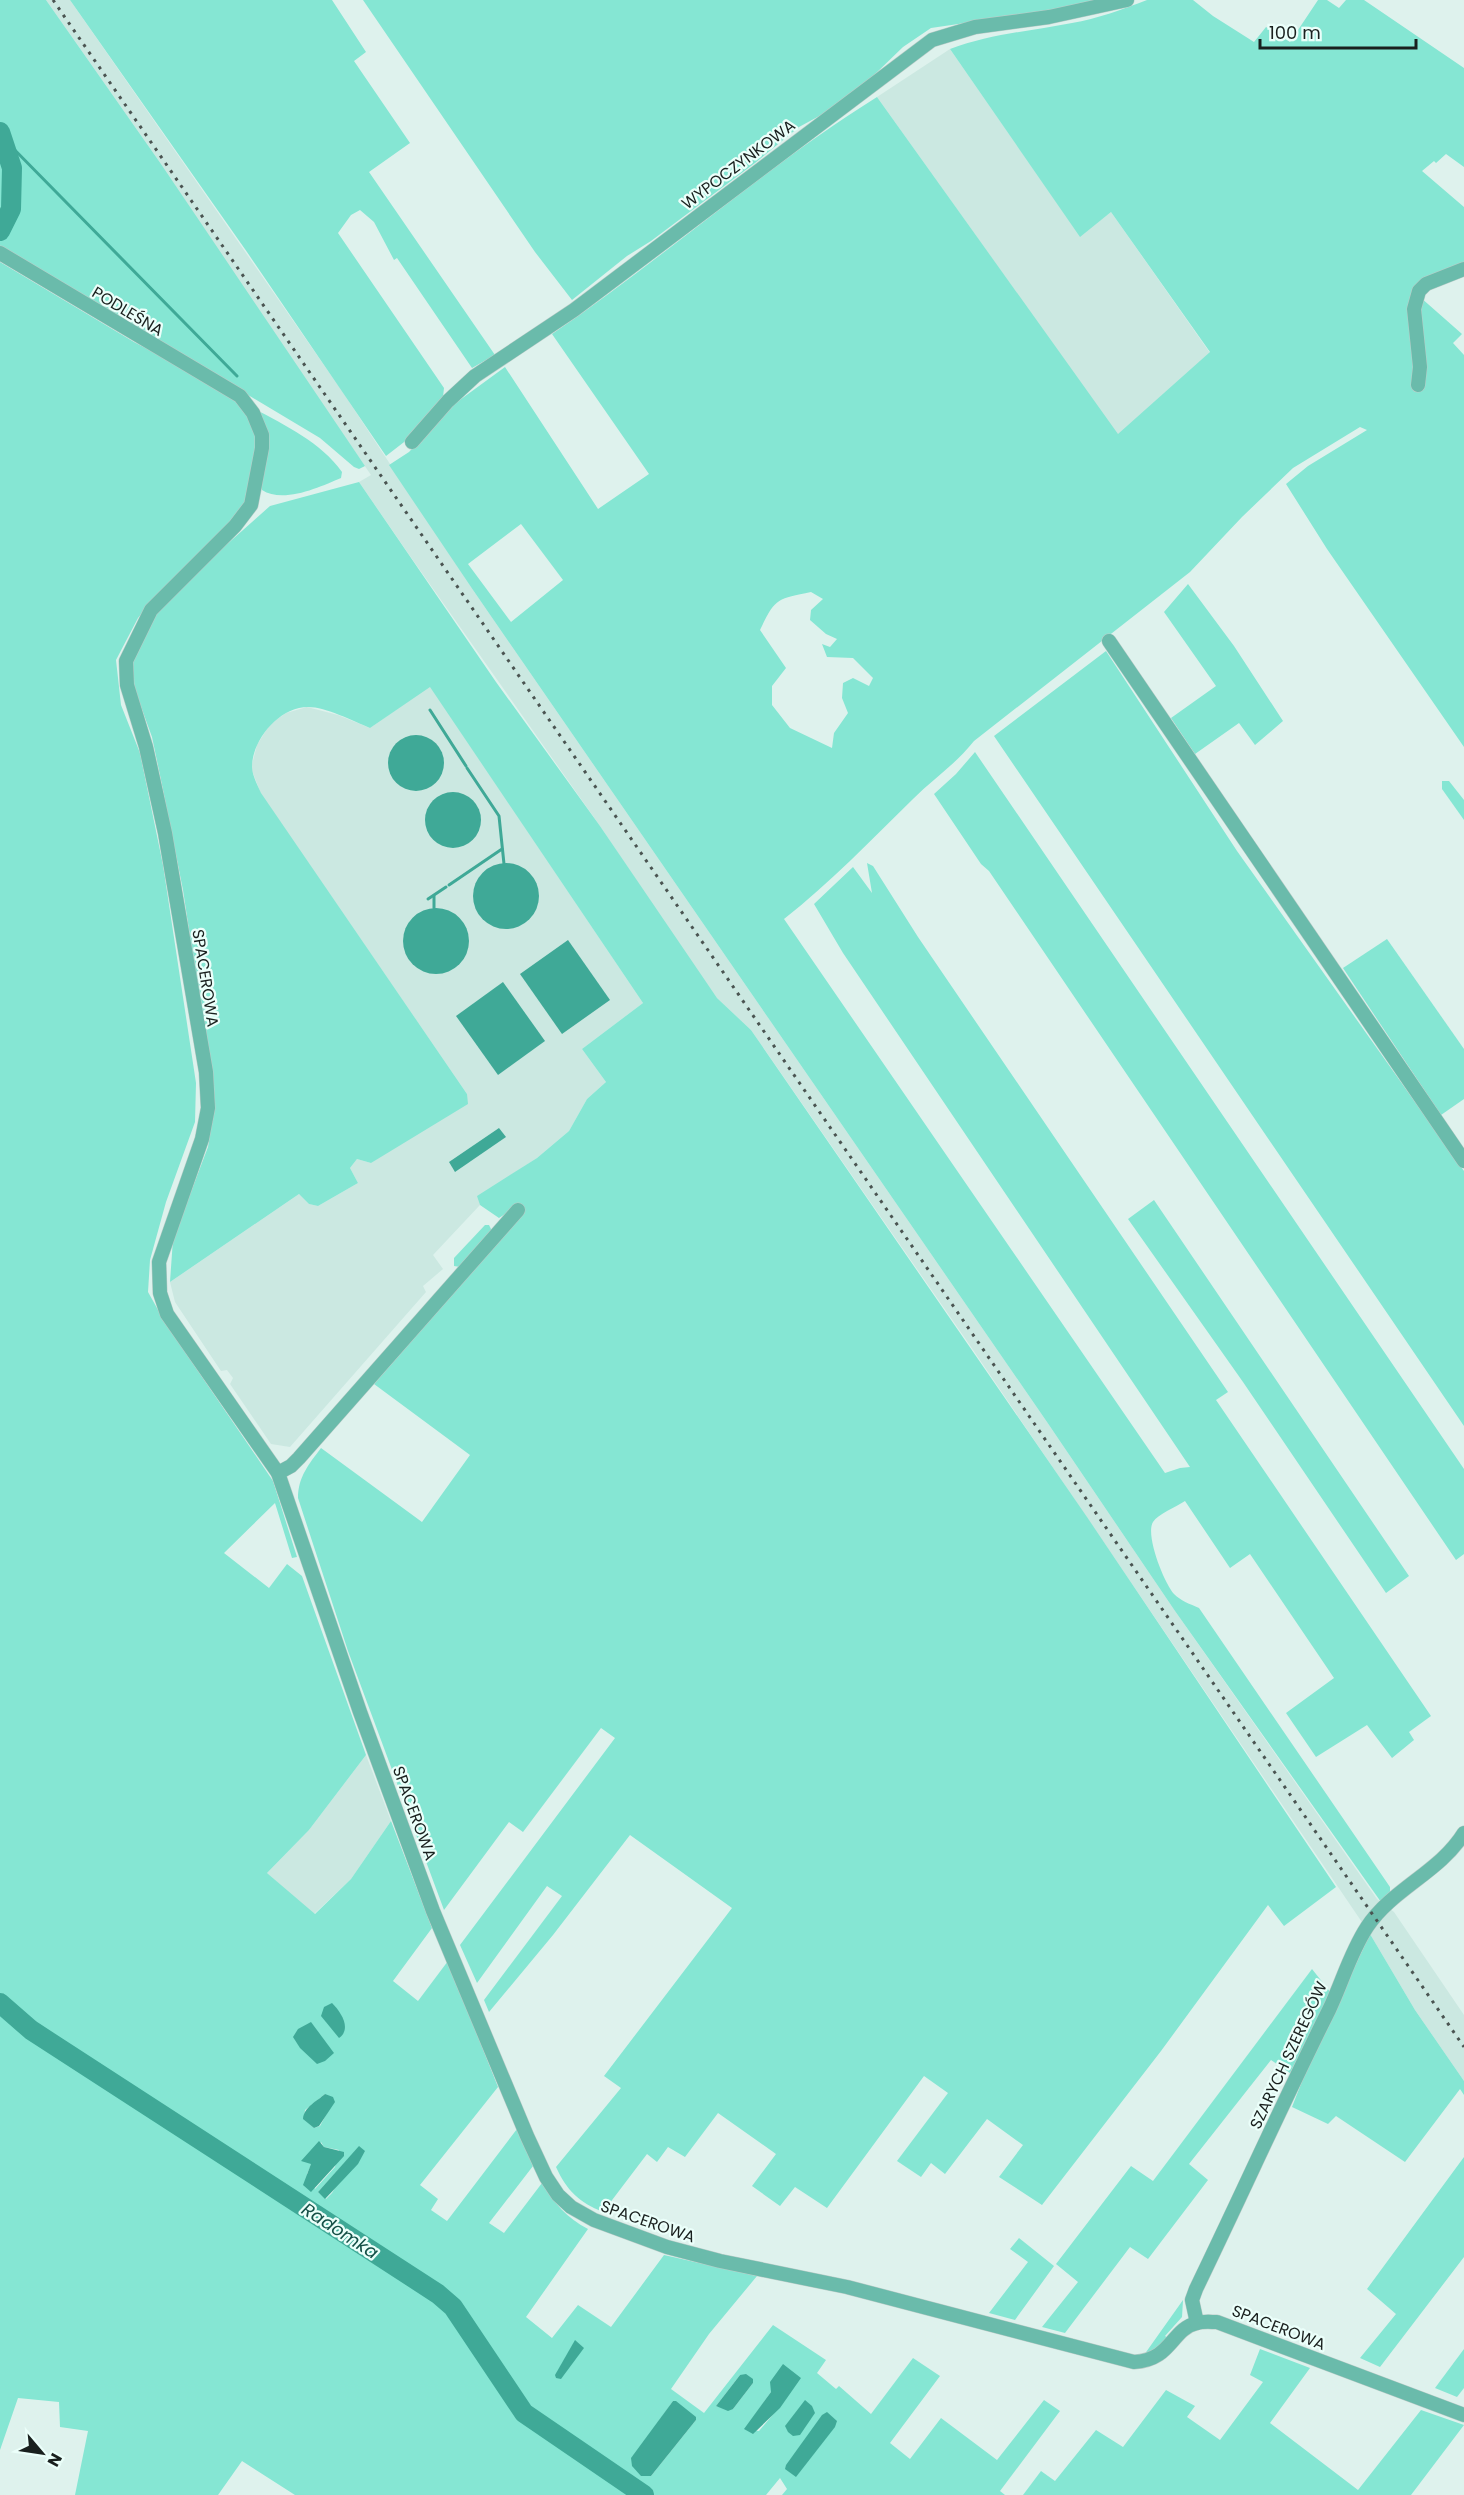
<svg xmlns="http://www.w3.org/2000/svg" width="1464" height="2495" font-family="Poppins,sans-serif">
<rect width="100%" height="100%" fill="#def2ed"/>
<!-- built -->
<g fill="#cbe8e1">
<polygon points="46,0 70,0 342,391 473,590 1047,1422 1175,1611 1377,1899 1394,1912 1464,2015 1464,2081 1415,2010 1370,1934 969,1344 751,1030 717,998 687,956 600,826 410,556 359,482 371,475 278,340 161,164"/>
<polygon points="950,49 1080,236 1111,212 1210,353 1118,435 877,97"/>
<polygon points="430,686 643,1003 582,1049 606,1082 587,1099 569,1131 537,1158 478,1196 480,1205 433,1255 443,1269 423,1286 426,1292 290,1447 271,1444 230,1384 233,1378 227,1370 221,1371 175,1302 170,1282 299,1194 309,1204 318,1206 358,1183 350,1168 357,1159 371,1163 467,1094 261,794 251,768 257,745 270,724 286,713 307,707 338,715 370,728"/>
<polygon points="366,1755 391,1821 351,1879 314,1914 267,1873 309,1830"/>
</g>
<!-- green -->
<g fill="#85e6d3" fill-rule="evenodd">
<polygon points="0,0 46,0 161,164 365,466 359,469 354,467 320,438 0,247"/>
<polygon points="70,0 332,0 366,52 354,61 410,143 369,172 495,355 472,368 397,258 394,260 374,222 360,210 351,215 338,233 444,388 443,397 408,439 386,456 247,252"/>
<polygon points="363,0 1105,0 1082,6 931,28 903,47 871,78 823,114 799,127 755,163 651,241 627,256 572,300 535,252"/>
<path d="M1147,0h46l20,16 41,26 12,-15 24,15 28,-42h9l12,8 7,-8h18l100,68v99l-18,-13 -10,9 -2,-2 -12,10 42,36v58l-32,11 -12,21 42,37 -9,9 11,12v392l-137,-198 -41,-65 22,-18 59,-36 -7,-3 -67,41 -51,49 -52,55 -216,169c-19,24 -40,37 -61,58 -42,41 -83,84 -129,120l381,554 15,-5 10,-1 -347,-514 -29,-49 39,-37 19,26 -5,-30 6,3 45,71 310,455 -12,8 215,316 -22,16 5,8 -22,18 -25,-33 -51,32 -30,-44 48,-35 -84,-124 -20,14 -45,-67c-9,6 -27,13 -32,21 -8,13 11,61 21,72 7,7 16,10 25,14l191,279v6l-9,9 -206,-291 -128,-189 -574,-832 -84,-125 20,-13 44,-47 52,-38 93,142 51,-35 -97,-140c111,-75 211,-166 325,-237l241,337 92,-82 -99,-140 -31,25 -130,-188c40,-15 81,-18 122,-26 25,-4 51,-14 75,-23zM521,524l42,56 -52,42 -43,-58zM811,592l12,7 -12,11 -1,10 16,14 11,5 -7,8 -8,-3 5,13 26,1 20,20 -4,8 -16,-8 -10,5 -1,15 6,15 -14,20 -2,15 -42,-20 -18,-23v-19l14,-18 -26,-38c15,-32 17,-31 51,-38z"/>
<path d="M0,262l134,80 72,37 28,17 15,18 10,29 -12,66 -90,86 -19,23 -22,42 5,45 19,48 23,112 33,218 -1,39 -29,80 -16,58 -2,32 18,32 107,157 24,76 -5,1 -17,-55 -51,50 45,35 18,-24 15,12 64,179 -57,75 -42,43 48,41 36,-35 40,-58 41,107 -39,53 25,20 30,-40 50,126 -78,98 18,14 -7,11 16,11 70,-92 16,37 -44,57 15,10 38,-50c12,20 25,35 46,46l-62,88 26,21 26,-33 33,22 53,-72 93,21 -48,58 -38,55 33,24 69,-88 53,35 -9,13 19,16 3,-3 32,28 42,-56 27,18 -50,67 20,16 31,-41 56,42 47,-60 16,11 -60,80 5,4h-223l5,-6 -7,-11 -14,17h-471l-53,-34 -24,34h-143l13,-64 -28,-4 -1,-25 -41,-4 -18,52zM325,2094l2,19 -7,13 -6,2 -10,-9 1,-9zM321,2142l3,5 15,3 -4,17 -20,22 -8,-15zM359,2147l-27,46 -6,6 -8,-7zM740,2375l13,8 -20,26 -17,-3zM771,2392l15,7 -27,32 -14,-2zM673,2401l23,19 -45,56 3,-48z"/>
<path d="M253,408c31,17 68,34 89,64l-1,6c-21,9 -58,26 -79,12z"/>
<path d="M359,482l137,200 104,144 117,172 34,32 336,487 249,370 -52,39 -16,-21 -107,146 -119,154 -43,-28 24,-32 -36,-26 -42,55 -14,-11 -10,14 -24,-16 51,-68 -24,-17 -97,132 -32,-21 -15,19 -28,-20 24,-32 -58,-41 -33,44 -17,-10 -11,15 -10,-8 -44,58c-24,-10 -36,-21 -47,-45l65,-79 -17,-12 128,-168 -102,-73 -77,100 -64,77 -5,-12 78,-104 -15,-10 -70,97 -17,-38 155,-207 -14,-10 -78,104 -14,-10 -65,88 -96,-259 -50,-153c0,-21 11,-34 23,-50l101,74 48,-67 -96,-71 105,-120 38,-58 -18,12 -19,-13 -3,-9 60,-38 32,-27 18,-32 19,-17 -24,-33 61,-46 -213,-316 -60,41c-17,-7 -44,-21 -62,-21 -29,0 -56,33 -56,60 0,8 6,19 9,26l206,301 1,10 -97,59 -14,-4 -7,9 8,15 -40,23 -9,-2 -10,-10 -129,88 3,-43 35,-92 7,-45 -32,-212 -22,-110 -9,-43 -16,-44 -6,-26 24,-54 28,-29 88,-78z"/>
<polygon points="1188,584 1234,646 1283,721 1255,745 1239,723 1195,754 1171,718 1216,686 1164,612"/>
<polygon points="1106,651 1237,851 1464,1171 1464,1426 994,736"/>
<polygon points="975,752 1464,1469 1464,1554 1456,1560 989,871 981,864 934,794 956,774"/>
<polygon points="1442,781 1449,781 1464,800 1464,820 1442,789"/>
<polygon points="1387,939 1464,1049 1464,1099 1441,1115 1343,968"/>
<polygon points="1154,1200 1409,1576 1386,1593 1243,1382 1128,1219"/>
<polygon points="485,1225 489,1225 492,1231 460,1267 454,1266 454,1258"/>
<polygon points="1370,1934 1415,2010 1464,2081 1464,2095 1460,2089 1405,2162 1336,2116 1328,2124 1292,2107 1306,2071"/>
<polygon points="1312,1969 1331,1993 1290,2073 1271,2060 1189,2164 1208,2180 1148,2259 1130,2247 1065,2333 1042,2327 1078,2282 1056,2264 1131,2166 1153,2181"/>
<polygon points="1464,2157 1464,2257 1380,2367 1360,2358 1396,2314 1367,2289"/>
<polygon points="1019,2238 1054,2266 1015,2320 989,2313 1028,2262 1010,2249"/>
<polygon points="1183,2300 1182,2317 1165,2336 1168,2338 1158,2348 1144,2355"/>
<polygon points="1260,2349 1310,2368 1270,2423 1358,2490 1421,2410 1464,2425 1411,2495 1023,2495 1041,2471 1055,2481 1096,2430 1123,2447 1166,2390 1195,2406 1187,2417 1220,2440 1263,2382 1250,2375"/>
<polygon points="1464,2349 1464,2388 1457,2397 1435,2388"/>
</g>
<!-- water -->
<g fill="#3fa997">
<circle cx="416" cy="763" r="28"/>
<circle cx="453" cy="820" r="28"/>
<circle cx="506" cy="896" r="33"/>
<circle cx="436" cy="941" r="33"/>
<polygon points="568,940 610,1000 562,1034 520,974"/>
<polygon points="503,982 545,1041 498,1075 456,1016"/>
<polygon points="499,1128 506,1137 455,1172 449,1162"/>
<path d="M332,2003c9,9 20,26 7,35l-18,-22 3,-9z"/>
<polygon points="311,2022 334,2053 325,2061 317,2064 300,2048 293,2037 298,2029"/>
<path d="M325,2094l8,3 2,5 -16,24 -5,2 -11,-9c1,-12 14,-18 22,-25z"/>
<polygon points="319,2141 324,2147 344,2152 344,2156 311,2192 303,2185 311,2164 301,2161"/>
<polygon points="359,2146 365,2151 358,2164 325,2199 318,2192"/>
<polygon points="575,2340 584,2348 561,2379 556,2378 555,2375"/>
<polygon points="783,2364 801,2378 780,2408 753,2434 744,2429 771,2392 770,2382"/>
<polygon points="746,2374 753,2379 753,2383 733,2409 728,2411 716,2406 740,2375"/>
<polygon points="805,2400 812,2406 815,2413 800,2435 793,2436 788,2432 785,2426"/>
<polygon points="673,2401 676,2401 696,2417 696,2420 651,2476 641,2476 632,2466 631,2458"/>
<polygon points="827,2412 837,2421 835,2427 796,2477 785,2469 786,2465 822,2415"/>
</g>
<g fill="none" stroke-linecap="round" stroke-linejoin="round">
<!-- stream -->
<g stroke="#3fa997" stroke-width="3">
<polyline points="1,136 237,376"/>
<polyline points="430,710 466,766"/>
<polyline points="467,768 499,816 504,864"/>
<polyline points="449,885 502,849"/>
<polyline points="434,896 434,908"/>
<polyline points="428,899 446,887"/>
</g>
<!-- river -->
<g stroke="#3fa997" stroke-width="20">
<polyline points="0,132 12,168 11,209 0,231"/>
<polyline points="0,2003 31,2030 438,2294 453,2307 524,2413 644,2495"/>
</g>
<defs>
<g id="minor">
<path d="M0,253l240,143 13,17 9,22v13l-11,57 -16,21 -84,84 -25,51 1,24 19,62 19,86 41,239 2,36 -6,31 -43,123 1,31 7,21 111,159 82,239 73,199 94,225 19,41 12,18 13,12 23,13 73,27 53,14 127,26 287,75c38,-2 37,-33 63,-39 6,-2 14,-1 20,-1l247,93"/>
<polyline points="1418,385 1420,367 1414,309 1419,291 1426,284 1464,269"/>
<polyline points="412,442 448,401 475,376 574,310 932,40 975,27 1049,17 1127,0"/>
<polyline points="1109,641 1464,1161"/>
<polyline points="278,1473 291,1466 299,1458 518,1210"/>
<path d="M1197,2323l-5,-23 4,-11c45,-93 87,-187 133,-279 13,-27 21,-57 38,-83 25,-38 73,-55 97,-94"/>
</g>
</defs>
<!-- minor casing -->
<use href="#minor" stroke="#bbccc8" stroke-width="15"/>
<!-- minor -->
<use href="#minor" stroke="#6abbab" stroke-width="14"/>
<!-- rail -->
<polyline stroke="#4a5451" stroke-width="3" stroke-dasharray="3 6" stroke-linecap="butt" points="53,0 1464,2047"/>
</g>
<g text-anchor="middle" stroke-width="4.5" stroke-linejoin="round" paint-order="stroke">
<!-- street labels -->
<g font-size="16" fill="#19201e" stroke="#ebfffa">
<text transform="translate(738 164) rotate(-37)" y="6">WYPOCZYNKOWA</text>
<text transform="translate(128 311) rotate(31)" y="6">PODLEŚNA</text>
<text transform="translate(206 978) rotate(81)" y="6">SPACEROWA</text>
<text transform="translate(415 1813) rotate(70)" y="6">SPACEROWA</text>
<text transform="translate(1288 2055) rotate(-65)" y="6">SZARYCH SZEREGÓW</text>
<text transform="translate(648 2221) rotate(19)" y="6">SPACEROWA</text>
<text transform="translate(1279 2327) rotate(21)" y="6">SPACEROWA</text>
</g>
<!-- water labels -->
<g font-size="18" font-style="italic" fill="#145047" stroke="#ebfffa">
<text transform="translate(340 2231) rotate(33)" y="6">Radomka</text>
</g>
</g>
<!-- north arrow -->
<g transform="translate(42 2453) rotate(119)" stroke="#ebfffa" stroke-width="4.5" paint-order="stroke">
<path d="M0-4.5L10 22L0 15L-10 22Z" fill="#19201e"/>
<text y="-9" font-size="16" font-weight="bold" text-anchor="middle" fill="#19201e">N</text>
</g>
<!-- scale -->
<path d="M1260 39v9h156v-9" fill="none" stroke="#19201e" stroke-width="3"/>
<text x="1269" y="39" font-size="18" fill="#19201e" stroke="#ebfffa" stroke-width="4.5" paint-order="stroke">100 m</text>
</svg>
